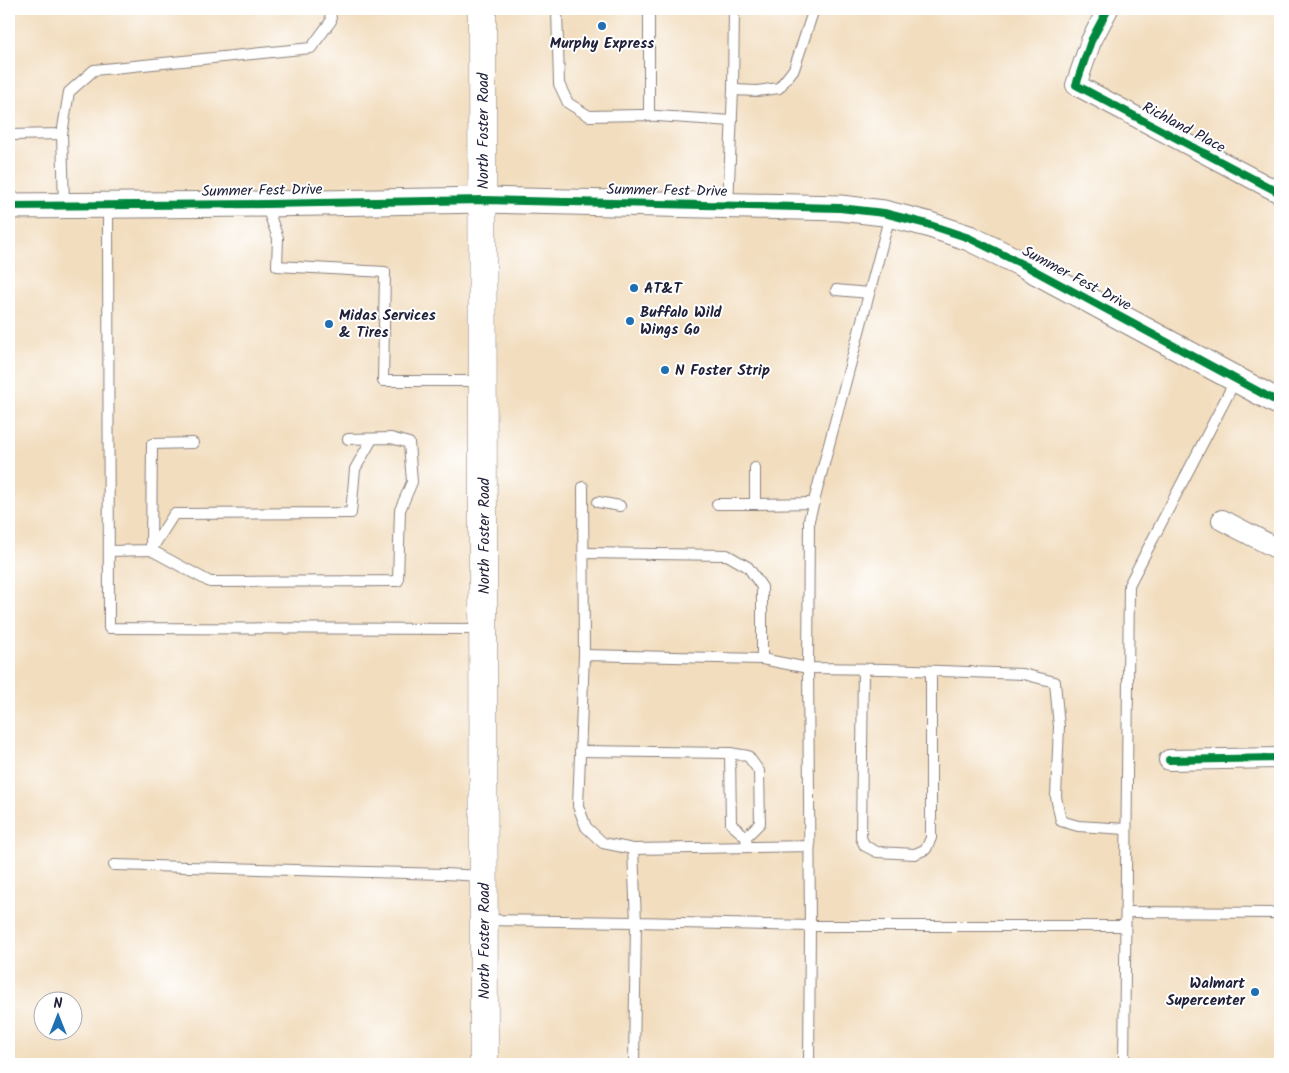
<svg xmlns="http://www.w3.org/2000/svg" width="1289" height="1073" font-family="Kalam,sans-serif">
<rect width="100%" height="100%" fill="#fff"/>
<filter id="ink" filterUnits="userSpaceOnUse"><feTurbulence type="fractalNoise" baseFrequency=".02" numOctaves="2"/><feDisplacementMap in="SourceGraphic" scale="10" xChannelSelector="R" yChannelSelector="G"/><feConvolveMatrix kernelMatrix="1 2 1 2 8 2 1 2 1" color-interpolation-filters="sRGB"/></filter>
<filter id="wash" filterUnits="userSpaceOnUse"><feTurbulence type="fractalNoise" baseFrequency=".0096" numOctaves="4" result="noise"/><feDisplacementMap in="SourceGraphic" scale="20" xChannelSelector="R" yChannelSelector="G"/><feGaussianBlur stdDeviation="1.12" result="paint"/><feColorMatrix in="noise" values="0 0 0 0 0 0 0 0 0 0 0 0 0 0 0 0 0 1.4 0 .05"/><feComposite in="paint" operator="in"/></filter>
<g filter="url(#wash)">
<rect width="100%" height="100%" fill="#f2ddbe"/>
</g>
<g filter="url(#ink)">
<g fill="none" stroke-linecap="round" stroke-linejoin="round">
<defs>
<g id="service">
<polyline points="557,9 559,84 568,103 589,116 642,115 732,121"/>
<polyline points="733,90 757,91 779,88 794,69 814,9"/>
<polyline points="649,116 649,9"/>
<polyline points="9,135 62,134"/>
<polyline points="64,205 62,134 69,92 94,70 311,48 331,21 330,9"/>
<polyline points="108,205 109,628 481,629"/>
<polyline points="266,205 278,238 277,266 385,272 383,381 482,381"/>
<polyline points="728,205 733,90 734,9"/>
<polyline points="836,290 869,293"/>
<polyline points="193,443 152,444 151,550 210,582 398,581 400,510 412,482 409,443 391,438 348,439"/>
<polyline points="755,468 755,504 814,503"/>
<polyline points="583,487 584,655"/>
<polyline points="598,502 620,506"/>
<polyline points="717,504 755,504"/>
<polyline points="109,551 151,550 174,514 351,513 355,469 372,439"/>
<polyline points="584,553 727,555 748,567 762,587 762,659"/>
<polyline points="863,669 861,838 865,846 877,852 915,854 926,849 931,838 931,671"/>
<polyline points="580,751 730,753 731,824 746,837 747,847"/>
<polyline points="730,753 748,756 759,771 760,823 746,837"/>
<polyline points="810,846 633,849 636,922 810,926 808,668 809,520 890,215"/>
<polyline points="633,849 603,843 586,827 578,806 584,655 762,659 808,668 886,669 1023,674 1055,682 1059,727 1056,797 1061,821 1078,826 1126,829"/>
<polyline points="114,865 444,874 483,876"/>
<polyline points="1126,912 1280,913"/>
<polyline points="485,920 636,922 634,1064"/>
<polyline points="809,1064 810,926 1125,926"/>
<polyline points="1124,1064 1129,585 1236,379"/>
</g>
<g id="minor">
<polyline points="1108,9 1091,41 1076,85 1280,193"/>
<polyline points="1222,520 1280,550"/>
<polyline points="1169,760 1280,758"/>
</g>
<polyline id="tertiary" points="9,206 266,204 484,200 840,208 884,213 927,224 969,238 1026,266 1280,403"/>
<polyline id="secondary" points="482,9 484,1064"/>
</defs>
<!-- service casing -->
<use href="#service" stroke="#8a807c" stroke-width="12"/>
<!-- minor casing -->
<use href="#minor" stroke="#8a807c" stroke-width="22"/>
<!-- tertiary casing -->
<use href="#tertiary" stroke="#8a807c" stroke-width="27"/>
<!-- secondary casing -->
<use href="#secondary" stroke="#8a807c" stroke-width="29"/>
<!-- service -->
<use href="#service" stroke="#fff" stroke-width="10"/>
<!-- minor -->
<use href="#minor" stroke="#fff" stroke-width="20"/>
<!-- tertiary -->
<use href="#tertiary" stroke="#fff" stroke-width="25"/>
<!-- secondary -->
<use href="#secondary" stroke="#fff" stroke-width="28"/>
<defs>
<g id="cycleway">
<polyline points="1108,9 1091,41 1076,85 1280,193"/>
<polyline points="9,206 266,204 484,200 840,208 884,213 927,224 969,238 1026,266 1280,403"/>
<polyline points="1169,760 1280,758"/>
</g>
</defs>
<!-- cycleway casing -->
<use href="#cycleway" stroke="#fff" stroke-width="11"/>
<!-- cycleway -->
<use href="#cycleway" stroke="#00873e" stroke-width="8"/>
</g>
</g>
<!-- markers -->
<g fill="#1f6fb2" stroke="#fff" stroke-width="2">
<circle cx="602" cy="26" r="5"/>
<circle cx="634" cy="288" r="5"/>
<circle cx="630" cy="321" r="5"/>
<circle cx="329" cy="324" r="5"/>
<circle cx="665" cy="370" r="5"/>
<circle cx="1255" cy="992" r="5"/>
</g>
<g text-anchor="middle" stroke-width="4" stroke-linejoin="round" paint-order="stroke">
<!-- poi labels -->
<g font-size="15" font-weight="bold" fill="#22223b" stroke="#fff" text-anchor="start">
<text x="602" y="48" text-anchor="middle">Murphy Express</text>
<text x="644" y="293">AT&amp;T</text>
<text x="640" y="317">Buffalo Wild<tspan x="640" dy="17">Wings Go</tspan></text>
<text x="339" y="320">Midas Services<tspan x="339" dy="17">&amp; Tires</tspan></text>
<text x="675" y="375">N Foster Strip</text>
<text x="1245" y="988" text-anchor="end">Walmart<tspan x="1245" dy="17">Supercenter</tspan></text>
</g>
<!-- street labels -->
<g font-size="15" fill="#22223b" stroke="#fff">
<text transform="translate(1184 127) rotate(28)" y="5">Richland Place</text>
<text transform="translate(483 131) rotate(-90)" y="5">North Foster Road</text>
<text transform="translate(262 190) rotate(-1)" y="5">Summer Fest Drive</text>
<text transform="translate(667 190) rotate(1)" y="5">Summer Fest Drive</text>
<text transform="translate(1077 278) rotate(28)" y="5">Summer Fest Drive</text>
<text transform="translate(484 536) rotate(-90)" y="5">North Foster Road</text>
<text transform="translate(484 941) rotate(-90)" y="5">North Foster Road</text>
</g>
</g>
<!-- margin -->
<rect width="1289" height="1073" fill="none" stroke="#fff" stroke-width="30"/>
<!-- north arrow -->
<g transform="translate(58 1016)"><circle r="24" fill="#ffffff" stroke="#a7a7b1"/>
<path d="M0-4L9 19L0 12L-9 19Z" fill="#1f6fb2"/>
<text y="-8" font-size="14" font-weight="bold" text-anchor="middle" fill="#22223b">N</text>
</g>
</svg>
